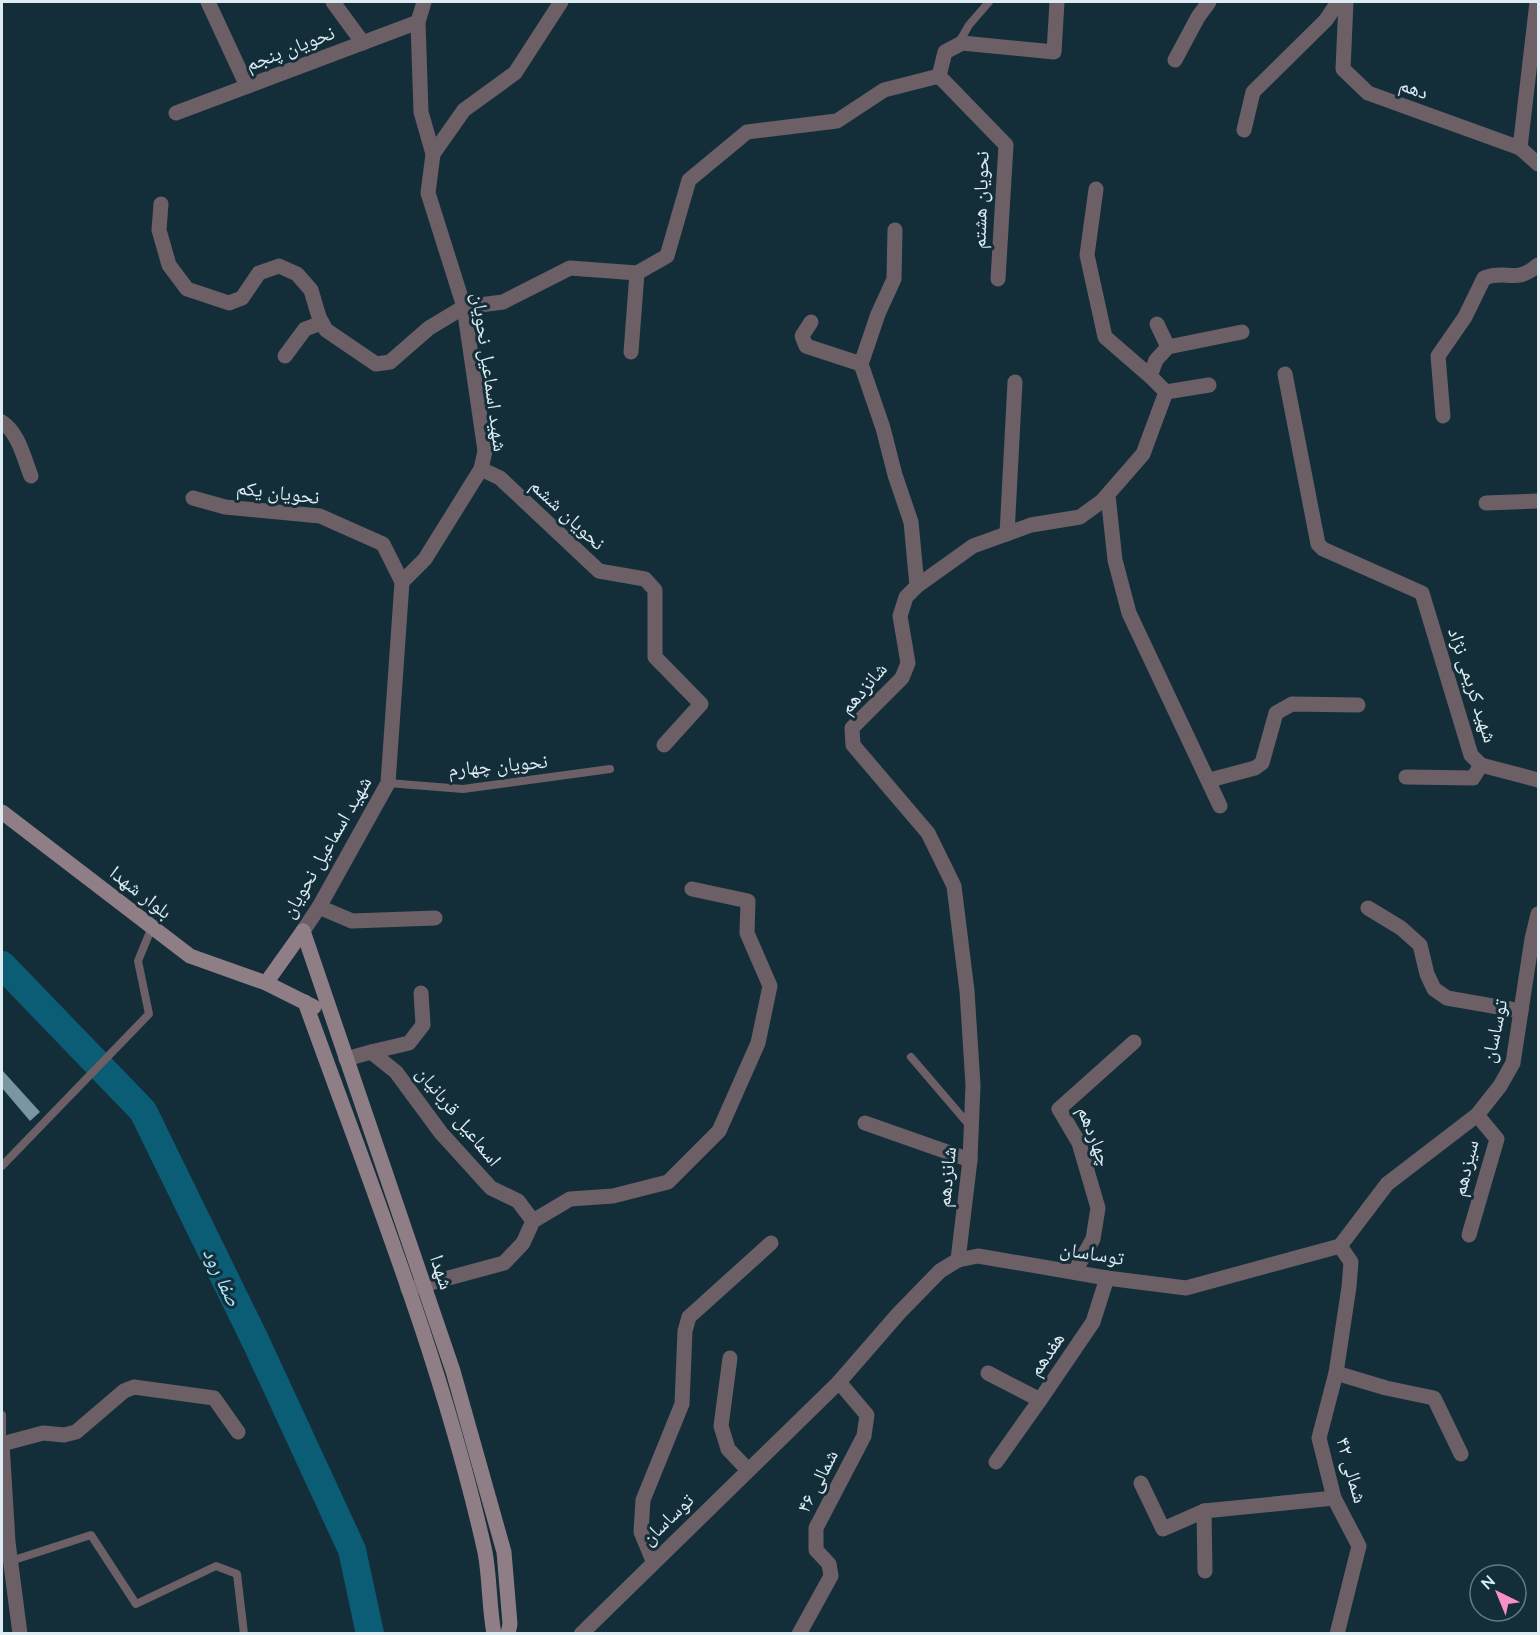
<svg xmlns="http://www.w3.org/2000/svg" width="1540" height="1635" font-family="'Nunito Sans','Noto Naskh Arabic',sans-serif">
<rect width="100%" height="100%" fill="#142e39"/>
<g fill="none" stroke-linecap="round" stroke-linejoin="round">
<!-- river -->
<polyline stroke="#0b5c75" stroke-width="28" points="2,965 143,1111 256,1342 352,1550 370,1634"/>
</g>
<!-- building -->
<polygon fill="#7996a2" points="2,1070 40,1112 30,1121 2,1088"/>
<g fill="none" stroke-linecap="round" stroke-linejoin="round">
<!-- service -->
<g stroke="#6c6066" stroke-width="8">
<polyline points="958,44 969,25 989,2"/>
<polyline points="388,783 463,789 610,769"/>
<polyline points="911,1057 970,1126"/>
<polyline points="2,1166 149,1014 138,961 152,927"/>
<polyline points="2,1415 2,1444"/>
<polyline points="11,1561 91,1535 136,1604 216,1566 237,1574 244,1634"/>
</g>
<!-- minor -->
<g stroke="#6c6066" stroke-width="15">
<polyline points="208,2 247,86"/>
<polyline points="333,2 363,43"/>
<polyline points="1346,2 1343,69 1368,93 1520,148 1538,164"/>
<polyline points="1175,60 1198,17 1209,2"/>
<polyline points="939,76 945,52 962,43 1054,52 1057,2"/>
<polyline points="176,113 418,22"/>
<polyline points="1244,130 1253,92 1326,20 1338,2"/>
<polyline points="1520,148 1537,2"/>
<polyline points="433,154 464,110 515,73 561,2"/>
<polyline points="1096,189 1087,255 1105,337 1150,376"/>
<polyline points="161,204 159,230 169,265 187,289 229,303 242,298 259,273 279,266 297,274 311,290 319,317 326,330 376,364 390,362 429,328 464,307 503,302 570,268 637,273 667,256 689,180 747,132 837,121 884,90 939,76 1006,145 998,279"/>
<polyline points="895,230 894,279 878,314 861,364 883,428 895,475 911,522 917,586"/>
<polyline points="811,322 802,336 806,346 861,364"/>
<polyline points="1157,324 1168,347"/>
<polyline points="631,352 637,273"/>
<polyline points="285,356 305,329 322,323"/>
<polyline points="1285,374 1318,544 1323,549 1422,593 1471,755 1481,765 1538,780"/>
<polyline points="1166,392 1209,385"/>
<path d="M1443,416l-5,-60 27,-39 19,-39c24,-9 31,7 54,-13"/>
<path d="M2,422c16,10 22,36 29,54"/>
<polyline points="481,469 500,478 599,571 645,579 655,590 655,657 701,704 664,745"/>
<polyline points="1108,495 1115,560 1129,613 1220,806"/>
<polyline points="193,498 225,507 320,516 383,544 402,582"/>
<polyline points="1486,503 1538,501"/>
<polyline points="1007,534 1015,382"/>
<polyline points="1406,777 1473,778 1481,765"/>
<polyline points="1210,780 1255,768 1262,763 1276,713 1292,704 1358,705"/>
<polyline points="319,907 352,921 435,918"/>
<polyline points="1368,908 1401,928 1420,945 1427,974 1434,989 1447,998 1521,1011"/>
<polyline points="303,931 319,907 388,783 402,582 425,559 481,469 485,451 464,307 428,193 433,154 421,112 418,22 424,2"/>
<polyline points="371,1052 409,1043 423,1025 421,993"/>
<polyline points="346,1059 371,1052 396,1072 441,1133 491,1188 518,1201 533,1221"/>
<polyline points="865,1123 970,1160"/>
<polyline points="1469,1235 1497,1139 1477,1115"/>
<polyline points="958,1260 970,1160 973,1085 967,991 954,886 928,833 853,745 852,728 902,678 908,663 900,616 906,597 917,586 973,546 1031,525 1080,517 1102,501 1143,454 1166,392 1150,376 1156,360 1168,347 1242,332"/>
<polyline points="1075,1271 1093,1239 1098,1208 1079,1143 1059,1109 1134,1042"/>
<polyline points="408,1289 504,1263 523,1243 533,1221 570,1199 613,1196 668,1182 719,1131 758,1043 770,986 747,933 748,901 692,889"/>
<polyline points="730,1358 721,1426 728,1449 748,1470"/>
<polyline points="988,1373 1040,1400 1093,1322 1107,1278"/>
<polyline points="1336,1373 1386,1388 1434,1398 1461,1454"/>
<polyline points="996,1462 1040,1400"/>
<polyline points="1141,1483 1163,1529 1204,1511 1334,1498"/>
<polyline points="1204,1511 1205,1571"/>
<polyline points="653,1561 641,1532 643,1500 682,1404 685,1331 689,1317 771,1243"/>
<polyline points="20,1634 8,1542 2,1444 43,1433 64,1435 76,1432 124,1391 134,1387 214,1398 238,1432"/>
<polyline points="581,1634 839,1382 899,1313 940,1271 958,1260 978,1256 1107,1278 1186,1288 1340,1246 1387,1184 1477,1115 1500,1086 1513,1063 1532,939 1538,914"/>
<polyline points="799,1634 831,1576 829,1564 816,1550 816,1528 864,1436 867,1415 839,1382"/>
<polyline points="1337,1634 1359,1546 1334,1498 1319,1438 1336,1373 1349,1287 1351,1262 1340,1246"/>
</g>
<!-- secondary -->
<g stroke="#907e87" stroke-width="15">
<polyline points="2,812 190,956 266,983 314,1007"/>
<polyline points="303,931 453,1371 504,1552 510,1624 508,1634"/>
<polyline points="266,983 303,931"/>
<path d="M305,1002c65,181 138,362 180,550 5,27 4,55 9,82"/>
</g>
</g>
<g text-anchor="middle" stroke-width="6" stroke-linejoin="round" paint-order="stroke">
<!-- street labels -->
<g font-size="20" fill="#dcecf2" stroke="#142e39">
<text transform="translate(290 48) rotate(-21)" y="7">نحویان پنجم</text>
<text transform="translate(1414 88) rotate(20)" y="7">دهم</text>
<text transform="translate(980 200) rotate(-88)" y="7">نحویان هشتم</text>
<text transform="translate(490 372) rotate(82)" y="7">شهید اسماعیل نحویان</text>
<text transform="translate(278 492) rotate(7)" y="7">نحویان یکم</text>
<text transform="translate(568 514) rotate(43)" y="7">نحویان ششم</text>
<text transform="translate(1473 685) rotate(72)" y="7">شهید کریمی نژاد</text>
<text transform="translate(863 688) rotate(-49)" y="7">شانزدهم</text>
<text transform="translate(498 765) rotate(-5)" y="7">نحویان چهارم</text>
<text transform="translate(326 847) rotate(-60)" y="7">شهید اسماعیل نحویان</text>
<text transform="translate(141 892) rotate(38)" y="7">بلوار شهدا</text>
<text transform="translate(1494 1031) rotate(-78)" y="7">توساسان</text>
<text transform="translate(459 1116) rotate(51)" y="7">اسماعیل قربانیان</text>
<text transform="translate(1095 1136) rotate(69)" y="7">چهاردهم</text>
<text transform="translate(1465 1168) rotate(-76)" y="7">سیزدهم</text>
<text transform="translate(946 1177) rotate(-84)" y="7">شانزدهم</text>
<text transform="translate(1092 1253) rotate(9)" y="7">توساسان</text>
<text transform="translate(442 1272) rotate(71)" y="7">شهدا</text>
<text transform="translate(1046 1354) rotate(-56)" y="7">هفدهم</text>
<text transform="translate(1352 1470) rotate(74)" y="7">شمالی ۴۲</text>
<text transform="translate(817 1481) rotate(-63)" y="7">شمالی ۴۶</text>
<text transform="translate(667 1519) rotate(-44)" y="7">توساسان</text>
</g>
<!-- water labels -->
<g font-size="21" font-style="italic" fill="#a7e0f8" stroke="#142e39">
<text transform="translate(222 1277) rotate(65)" y="7">صفا رود</text>
</g>
</g>
<!-- border -->
<rect width="1540" height="1635" fill="none" stroke="#dcecf2" stroke-width="6"/>
<!-- north arrow -->
<g transform="translate(1498 1593) rotate(317)"><circle r="28" fill="#142e39" stroke="#647a83" stroke-width="1.5"/>
<path d="M0-4.5L10 22L0 15L-10 22Z" fill="#f98fc9"/>
<text y="-9" font-size="16" font-weight="bold" text-anchor="middle" fill="#dcecf2">N</text>
</g>
</svg>
